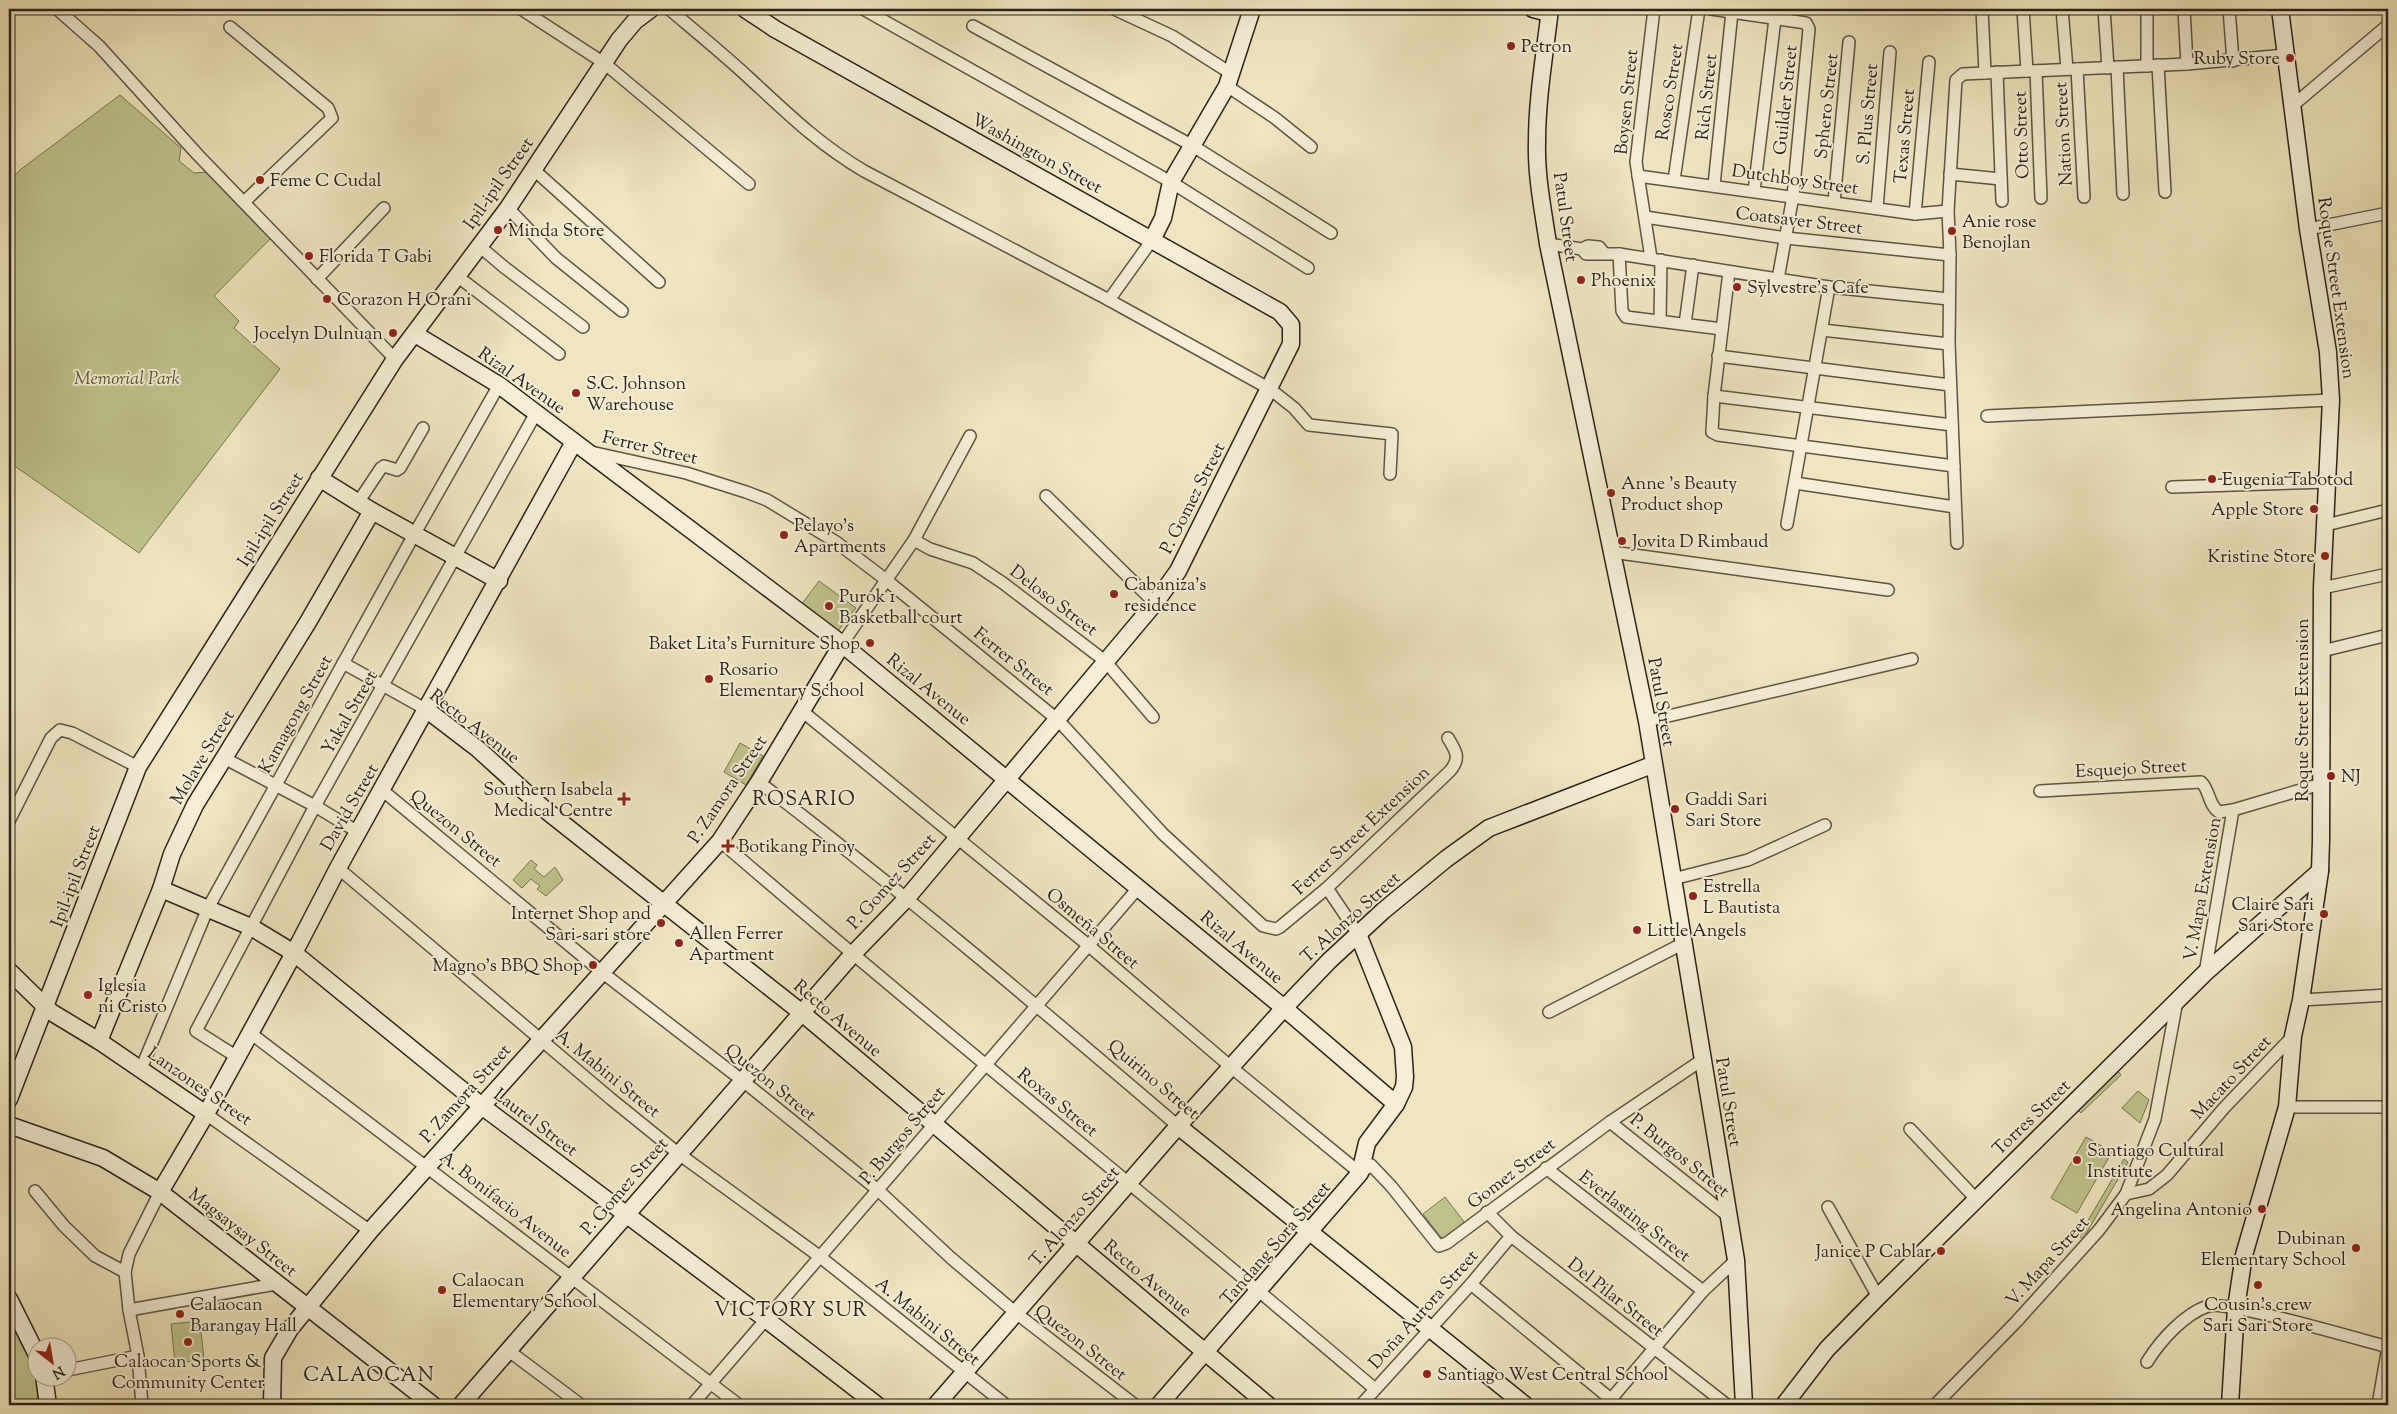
<svg xmlns="http://www.w3.org/2000/svg" width="2397" height="1414" font-family="'Sorts Mill Goudy',serif">
<rect width="100%" height="100%" fill="#f0e5bf"/>
<filter id="stains"><feTurbulence type="fractalNoise" baseFrequency=".004" numOctaves="4"/><feColorMatrix values="0 0 0 0 .2 0 0 0 0 .09 0 0 0 0 .02 0 0 0 .5 -.17"/></filter>
<radialGradient id="worn" r=".72"><stop offset=".6" stop-color="#630" stop-opacity="0"/><stop offset="1" stop-color="#630" stop-opacity=".3"/></radialGradient>
<!-- green -->
<g fill="#c0c38e" stroke="#767353">
<polygon points="120,95 181,148 179,161 194,173 208,172 271,238 214,296 239,321 234,328 280,369 139,553 9,462 9,182 20,170"/>
<polygon points="819,581 856,608 838,631 802,604"/>
<polygon points="740,743 763,756 746,785 724,772"/>
<polygon points="531,860 537,865 534,869 544,877 555,867 563,880 546,896 537,889 540,886 531,879 522,888 513,880"/>
<polygon points="2117,1070 2121,1075 2081,1113 2077,1109"/>
<polygon points="2138,1091 2149,1100 2140,1123 2122,1108"/>
<polygon points="2086,1137 2112,1152 2077,1213 2051,1198"/>
<polygon points="2124,1159 2128,1162 2083,1239 2079,1236"/>
<polygon points="1445,1197 1465,1223 1443,1240 1423,1214"/>
<path d="M9,1310c11,22 32,57 30,81 0,5 -4,10 -6,14h-24z"/>
<polygon points="200,1321 204,1360 175,1363 171,1324"/>
</g>
<g fill="none" stroke-linecap="round" stroke-linejoin="round">
<defs>
<g id="street">
<polyline points="57,9 99,46 198,155 395,359"/>
<polyline points="521,9 604,63 749,184"/>
<path d="M669,9c26,22 53,44 79,68 38,35 70,67 116,94l245,129 161,89 24,19 15,17 83,9 -2,40"/>
<polyline points="863,9 1171,182 1308,268"/>
<polyline points="1114,9 1172,36 1232,74"/>
<polyline points="1711,9 1806,23 1809,29 1793,196 1778,279"/>
<polyline points="1982,9 1985,73"/>
<polyline points="2023,9 2027,71"/>
<polyline points="2062,9 2067,69"/>
<polyline points="2104,9 2108,68"/>
<polyline points="2184,9 2187,64"/>
<polyline points="2229,9 2233,61"/>
<polyline points="973,26 1193,146 1331,233"/>
<polyline points="230,27 328,108 332,118 244,202"/>
<polyline points="2158,65 2165,192"/>
<polyline points="2147,66 2147,9"/>
<polyline points="2117,67 2123,194"/>
<polyline points="2077,69 2084,197"/>
<polyline points="2036,71 2041,198"/>
<polyline points="1997,72 2002,201"/>
<polyline points="1227,86 1275,118 1311,147"/>
<polyline points="2291,107 2388,25"/>
<polyline points="533,169 659,282"/>
<polyline points="1950,174 2001,179"/>
<polyline points="1638,176 1915,214 1948,211"/>
<polyline points="1674,180 1699,9"/>
<polyline points="1714,185 1732,12"/>
<polyline points="1754,191 1775,19"/>
<polyline points="1834,202 1849,42"/>
<polyline points="508,208 556,258 622,311"/>
<polyline points="1877,208 1890,52"/>
<polyline points="1915,214 1929,62"/>
<polyline points="1645,217 1786,238 1950,255"/>
<polyline points="2308,229 2388,213"/>
<polyline points="1548,244 1582,249 1588,246 1599,247 1604,253"/>
<polyline points="478,245 504,267 583,327"/>
<polyline points="1582,249 1586,254 1619,254 1829,287 1949,299"/>
<polyline points="1619,254 1622,311 1626,317 1722,329"/>
<polyline points="1651,258 1636,162 1654,9"/>
<polyline points="1729,272 1714,396 1712,432 1718,435 1954,466"/>
<polyline points="457,276 559,354"/>
<polyline points="317,279 384,208"/>
<polyline points="1109,300 1152,240"/>
<polyline points="1660,321 1661,260"/>
<polyline points="1685,324 1693,265"/>
<polyline points="1822,330 1949,344"/>
<polyline points="1718,356 1950,385"/>
<polyline points="1714,396 1952,425"/>
<polyline points="1987,416 2331,400"/>
<path d="M591,452l95,21 60,19 21,8 69,42 49,37 173,141 105,114 100,92 13,3 4,-2 47,-39 123,-117c11,-13 6,-20 -2,-33"/>
<polyline points="1795,483 1955,507"/>
<polyline points="2172,487 2328,482"/>
<polyline points="1046,496 1155,603"/>
<polyline points="359,501 381,468 384,466 397,470 400,468 423,428"/>
<polyline points="1787,524 1829,287"/>
<polyline points="2326,525 2388,510"/>
<polyline points="914,540 930,549 973,563 1003,583 1105,661 1153,717"/>
<polyline points="1957,543 1949,344 1950,255 1948,211 1956,80 1963,74 2187,64 2285,55"/>
<polyline points="1612,552 1888,590"/>
<polyline points="2322,588 2388,574"/>
<polyline points="842,644 914,540 970,436"/>
<polyline points="2322,651 2388,635"/>
<polyline points="343,663 427,710"/>
<polyline points="802,711 1088,945 1231,1067 1360,1173 1371,1165 1391,1186 1439,1246 1447,1243 1610,1122 1702,1060"/>
<polyline points="1647,721 1912,659"/>
<polyline points="224,758 315,806 358,832"/>
<path d="M759,782c144,110 282,227 419,344"/>
<polyline points="382,790 603,973 743,1081 879,1191 951,1258 1016,1313 1135,1405"/>
<path d="M2040,791l161,-9c9,8 7,23 18,30l14,-2 88,-26"/>
<polyline points="9,821 51,738 60,730 72,733 138,767"/>
<path d="M720,841c215,186 438,363 655,548"/>
<polyline points="338,868 611,1099 679,1154 819,1256 1006,1405"/>
<polyline points="1673,879 1748,860 1825,825"/>
<polyline points="1327,888 1358,934"/>
<polyline points="2205,973 2233,810"/>
<polyline points="2301,1000 2388,995"/>
<polyline points="1549,1012 1684,943"/>
<polyline points="249,1032 739,1405"/>
<polyline points="237,1057 196,1031 315,806 536,413"/>
<polyline points="141,1069 208,908 415,533 499,385"/>
<polyline points="2287,1107 2388,1107"/>
<polyline points="206,1114 370,1231"/>
<polyline points="1610,1122 1728,1216"/>
<polyline points="1910,1129 1976,1199"/>
<polyline points="1546,1168 1703,1291"/>
<polyline points="35,1191 64,1226 95,1256 125,1272"/>
<polyline points="2126,1194 2149,1189 2167,1175 2224,1108 2293,1036"/>
<polyline points="1828,1207 1878,1297"/>
<polyline points="1487,1212 1511,1236 1727,1405"/>
<polyline points="1471,1284 1618,1405"/>
<polyline points="129,1310 276,1284"/>
<polyline points="509,1351 581,1405"/>
<path d="M2147,1362c13,-21 37,-48 61,-56 17,-6 154,34 180,41"/>
<polyline points="68,1370 138,1356"/>
<polyline points="142,1405 138,1356 129,1310 125,1272 129,1254 160,1192"/>
<polyline points="692,1405 1139,887"/>
<polyline points="1361,1405 1471,1284 1511,1236"/>
<polyline points="1606,1405 1703,1291 1736,1260"/>
<polyline points="1935,1405 2017,1321 2099,1230 2126,1194 2155,1119 2177,1001"/>
<polyline points="2378,1405 2388,1347"/>
</g>
<g id="secondary">
<polyline points="1533,9 1549,13"/>
<path d="M1550,9c-5,44 -13,88 -13,133 -1,34 6,68 11,102l99,477 89,539 8,145"/>
<polyline points="1152,240 1163,218 1171,182 1227,86 1252,9"/>
<polyline points="415,334 499,385 842,644 1284,1008 1396,1104"/>
<polyline points="319,478 372,511 499,581"/>
<polyline points="427,710 478,749 543,808 802,1013 1268,1405"/>
<polyline points="161,889 251,927 294,953 483,1107 767,1320 877,1405"/>
<polyline points="9,971 51,1012 99,1041 206,1114"/>
<polyline points="99,1041 161,889 172,854 195,805 308,622 372,511"/>
<polyline points="9,1099 138,767 395,359 508,208 619,40 635,21 651,9"/>
<polyline points="9,1125 103,1158 160,1192 433,1405"/>
<polyline points="1178,1126 1525,1405"/>
<polyline points="160,1192 206,1114 294,953 338,868 574,442"/>
<polyline points="9,1299 38,1357"/>
<polyline points="44,1376 48,1405"/>
<polyline points="272,1405 273,1358 290,1329 370,1231 428,1166 720,841 759,782 842,644"/>
<polyline points="461,1405 852,955 906,899 1155,603 1178,571 1291,344 1291,325 1280,312 775,29 745,9"/>
<polyline points="936,1405 1178,1126 1284,1008 1329,961 1383,911 1446,859 1489,828 1652,765"/>
<polyline points="1159,1405 1360,1173 1367,1143 1396,1104 1404,1087 1405,1077 1403,1047 1358,934"/>
<polyline points="1784,1405 1827,1349 1878,1297 2205,973 2320,871"/>
<polyline points="2230,1405 2236,1308 2244,1255 2287,1107 2293,1036 2301,1000 2320,871 2321,841 2322,588 2331,400 2328,352 2308,229 2280,9"/>
</g>
</defs>
<!-- street casing -->
<use href="#street" stroke="#5d5442" stroke-width="14"/>
<!-- secondary casing -->
<use href="#secondary" stroke="#2c2318" stroke-width="19"/>
<!-- street -->
<use href="#street" stroke="#f5eed5" stroke-width="11"/>
<!-- secondary -->
<use href="#secondary" stroke="#f5eed5" stroke-width="16"/>
</g>
<!-- markers -->
<g fill="#8f2418" stroke="#f5eed5" stroke-width="2">
<circle cx="1511" cy="46" r="5"/>
<circle cx="2290" cy="58" r="5"/>
<circle cx="260" cy="180" r="5"/>
<circle cx="498" cy="230" r="5"/>
<circle cx="1952" cy="231" r="5"/>
<circle cx="309" cy="256" r="5"/>
<circle cx="1581" cy="280" r="5"/>
<circle cx="1737" cy="287" r="5"/>
<circle cx="327" cy="299" r="5"/>
<circle cx="393" cy="333" r="5"/>
<circle cx="576" cy="393" r="5"/>
<circle cx="2212" cy="479" r="5"/>
<circle cx="1611" cy="493" r="5"/>
<circle cx="2314" cy="509" r="5"/>
<circle cx="784" cy="535" r="5"/>
<circle cx="1622" cy="541" r="5"/>
<circle cx="2325" cy="556" r="5"/>
<circle cx="1114" cy="594" r="5"/>
<circle cx="829" cy="606" r="5"/>
<circle cx="870" cy="643" r="5"/>
<circle cx="709" cy="679" r="5"/>
<circle cx="2331" cy="776" r="5"/>
<path d="M621.5 791.5h5v5h5v5h-5v5h-5v-5h-5v-5h5z"/>
<circle cx="1675" cy="809" r="5"/>
<path d="M725.5 838.5h5v5h5v5h-5v5h-5v-5h-5v-5h5z"/>
<circle cx="1693" cy="896" r="5"/>
<circle cx="2324" cy="914" r="5"/>
<circle cx="661" cy="923" r="5"/>
<circle cx="1637" cy="930" r="5"/>
<circle cx="679" cy="943" r="5"/>
<circle cx="593" cy="965" r="5"/>
<circle cx="88" cy="995" r="5"/>
<circle cx="2077" cy="1160" r="5"/>
<circle cx="2262" cy="1209" r="5"/>
<circle cx="2356" cy="1248" r="5"/>
<circle cx="1941" cy="1251" r="5"/>
<circle cx="2258" cy="1285" r="5"/>
<circle cx="442" cy="1290" r="5"/>
<circle cx="180" cy="1314" r="5"/>
<circle cx="188" cy="1342" r="5"/>
<circle cx="1427" cy="1374" r="5"/>
</g>
<g text-anchor="middle" stroke-width="4" stroke-linejoin="round" paint-order="stroke">
<!-- poi labels -->
<g font-size="18" fill="#2c2318" stroke="#f5eed5" text-anchor="start">
<text x="1521" y="52">Petron</text>
<text x="2280" y="64" text-anchor="end">Ruby Store</text>
<text x="270" y="186">Feme C Cudal</text>
<text x="1962" y="227">Anie rose<tspan x="1962" dy="21">Benojlan</tspan></text>
<text x="508" y="236">Minda Store</text>
<text x="319" y="262">Florida T Gabi</text>
<text x="1591" y="286">Phoenix</text>
<text x="1747" y="293">Sylvestre's Cafe</text>
<text x="337" y="305">Corazon H Orani</text>
<text x="383" y="339" text-anchor="end">Jocelyn Dulnuan</text>
<text x="586" y="389">S.C. Johnson<tspan x="586" dy="21">Warehouse</tspan></text>
<text x="2222" y="485">Eugenia Tabotod</text>
<text x="1621" y="489">Anne 's Beauty<tspan x="1621" dy="21">Product shop</tspan></text>
<text x="2304" y="515" text-anchor="end">Apple Store</text>
<text x="794" y="531">Pelayo's<tspan x="794" dy="21">Apartments</tspan></text>
<text x="1632" y="547">Jovita D Rimbaud</text>
<text x="2315" y="562" text-anchor="end">Kristine Store</text>
<text x="1124" y="590">Cabaniza's<tspan x="1124" dy="21">residence</tspan></text>
<text x="839" y="602">Purok 1<tspan x="839" dy="21">Basketball court</tspan></text>
<text x="860" y="649" text-anchor="end">Baket Lita's Furniture Shop</text>
<text x="719" y="675">Rosario<tspan x="719" dy="21">Elementary School</tspan></text>
<text x="2341" y="782">NJ</text>
<text x="613" y="795" text-anchor="end">Southern Isabela<tspan x="613" dy="21">Medical Centre</tspan></text>
<text x="1685" y="805">Gaddi Sari<tspan x="1685" dy="21">Sari Store</tspan></text>
<text x="738" y="852">Botikang Pinoy</text>
<text x="1703" y="892">Estrella<tspan x="1703" dy="21">L Bautista</tspan></text>
<text x="2314" y="910" text-anchor="end">Claire Sari<tspan x="2314" dy="21">Sari Store</tspan></text>
<text x="651" y="919" text-anchor="end">Internet Shop and<tspan x="651" dy="21">Sari-sari store</tspan></text>
<text x="1647" y="936">Little Angels</text>
<text x="689" y="939">Allen Ferrer<tspan x="689" dy="21">Apartment</tspan></text>
<text x="583" y="971" text-anchor="end">Magno's BBQ Shop</text>
<text x="98" y="991">Iglesia<tspan x="98" dy="21">ni Cristo</tspan></text>
<text x="2087" y="1156">Santiago Cultural<tspan x="2087" dy="21">Institute</tspan></text>
<text x="2252" y="1215" text-anchor="end">Angelina Antonio</text>
<text x="2346" y="1244" text-anchor="end">Dubinan<tspan x="2346" dy="21">Elementary School</tspan></text>
<text x="1931" y="1257" text-anchor="end">Janice P Cablar</text>
<text x="452" y="1286">Calaocan<tspan x="452" dy="21">Elementary School</tspan></text>
<text x="190" y="1310">Calaocan<tspan x="190" dy="21">Barangay Hall</tspan></text>
<text x="2258" y="1310" text-anchor="middle">Cousin's crew<tspan x="2258" dy="21">Sari Sari Store</tspan></text>
<text x="188" y="1367" text-anchor="middle">Calaocan Sports &amp;<tspan x="188" dy="21">Community Center</tspan></text>
<text x="1437" y="1380">Santiago West Central School</text>
</g>
<!-- street labels -->
<g font-size="18" fill="#2c2318" stroke="#f5eed5">
<text transform="translate(1669 92) rotate(-81)" y="6">Rosco Street</text>
<text transform="translate(1706 97) rotate(-84)" y="6">Rich Street</text>
<text transform="translate(1785 100) rotate(-84)" y="6">Guilder Street</text>
<text transform="translate(1626 102) rotate(-84)" y="6">Boysen Street</text>
<text transform="translate(1826 106) rotate(-84)" y="6">Sphero Street</text>
<text transform="translate(1867 114) rotate(-85)" y="6">S. Plus Street</text>
<text transform="translate(2063 134) rotate(-93)" y="6">Nation Street</text>
<text transform="translate(2021 135) rotate(-92)" y="6">Otto Street</text>
<text transform="translate(1904 136) rotate(-85)" y="6">Texas Street</text>
<text transform="translate(1037 153) rotate(29)" y="6">Washington Street</text>
<text transform="translate(1795 179) rotate(8)" y="6">Dutchboy Street</text>
<text transform="translate(498 183) rotate(-55)" y="6">Ipil-ipil Street</text>
<text transform="translate(1566 217) rotate(82)" y="6">Patul Street</text>
<text transform="translate(1799 220) rotate(7)" y="6">Coatsaver Street</text>
<text transform="translate(2337 288) rotate(82)" y="6">Roque Street Extension</text>
<text transform="translate(522 380) rotate(35)" y="6">Rizal Avenue</text>
<text transform="translate(650 447) rotate(13)" y="6">Ferrer Street</text>
<text transform="translate(1192 498) rotate(-63)" y="6">P. Gomez Street</text>
<text transform="translate(270 519) rotate(-58)" y="6">Ipil-ipil Street</text>
<text transform="translate(1054 600) rotate(37)" y="6">Deloso Street</text>
<text transform="translate(1014 661) rotate(39)" y="6">Ferrer Street</text>
<text transform="translate(929 689) rotate(39)" y="6">Rizal Avenue</text>
<text transform="translate(1662 702) rotate(80)" y="6">Patul Street</text>
<text transform="translate(2302 710) rotate(-90)" y="6">Roque Street Extension</text>
<text transform="translate(349 712) rotate(-60)" y="6">Yakal Street</text>
<text transform="translate(295 714) rotate(-61)" y="6">Kamagong Street</text>
<text transform="translate(475 726) rotate(38)" y="6">Recto Avenue</text>
<text transform="translate(202 757) rotate(-59)" y="6">Molave Street</text>
<text transform="translate(2131 768) rotate(-3)" y="6">Esquejo Street</text>
<text transform="translate(727 789) rotate(-56)" y="6">P. Zamora Street</text>
<text transform="translate(349 807) rotate(-60)" y="6">David Street</text>
<text transform="translate(456 828) rotate(39)" y="6">Quezon Street</text>
<text transform="translate(1361 830) rotate(-43)" y="6">Ferrer Street Extension</text>
<text transform="translate(75 876) rotate(-69)" y="6">Ipil-ipil Street</text>
<text transform="translate(891 881) rotate(-48)" y="6">P. Gomez Street</text>
<text transform="translate(2202 889) rotate(-80)" y="6">V. Mapa Extension</text>
<text transform="translate(1350 917) rotate(-42)" y="6">T. Alonzo Street</text>
<text transform="translate(1093 928) rotate(40)" y="6">Osmeña Street</text>
<text transform="translate(1242 947) rotate(40)" y="6">Rizal Avenue</text>
<text transform="translate(838 1018) rotate(40)" y="6">Recto Avenue</text>
<text transform="translate(608 1073) rotate(39)" y="6">A. Mabini Street</text>
<text transform="translate(2231 1077) rotate(-47)" y="6">Macato Street</text>
<text transform="translate(1154 1079) rotate(40)" y="6">Quirino Street</text>
<text transform="translate(771 1082) rotate(39)" y="6">Quezon Street</text>
<text transform="translate(200 1086) rotate(35)" y="6">Lanzones Street</text>
<text transform="translate(465 1093) rotate(-48)" y="6">P. Zamora Street</text>
<text transform="translate(1058 1102) rotate(39)" y="6">Roxas Street</text>
<text transform="translate(1729 1102) rotate(81)" y="6">Patul Street</text>
<text transform="translate(2031 1117) rotate(-44)" y="6">Torres Street</text>
<text transform="translate(536 1122) rotate(37)" y="6">Laurel Street</text>
<text transform="translate(902 1135) rotate(-50)" y="6">P. Burgos Street</text>
<text transform="translate(1680 1155) rotate(39)" y="6">P. Burgos Street</text>
<text transform="translate(1511 1173) rotate(-37)" y="6">Gomez Street</text>
<text transform="translate(624 1186) rotate(-49)" y="6">P. Gomez Street</text>
<text transform="translate(506 1204) rotate(38)" y="6">A. Bonifacio Avenue</text>
<text transform="translate(1074 1216) rotate(-49)" y="6">T. Alonzo Street</text>
<text transform="translate(1635 1216) rotate(38)" y="6">Everlasting Street</text>
<text transform="translate(243 1232) rotate(38)" y="6">Magsaysay Street</text>
<text transform="translate(1275 1243) rotate(-49)" y="6">Tandang Sora Street</text>
<text transform="translate(2047 1261) rotate(-48)" y="6">V. Mapa Street</text>
<text transform="translate(1148 1278) rotate(40)" y="6">Recto Avenue</text>
<text transform="translate(1616 1297) rotate(38)" y="6">Del Pilar Street</text>
<text transform="translate(1423 1309) rotate(-48)" y="6">Doña Aurora Street</text>
<text transform="translate(928 1321) rotate(39)" y="6">A. Mabini Street</text>
<text transform="translate(1081 1342) rotate(38)" y="6">Quezon Street</text>
</g>
<!-- park labels -->
<g font-size="18" font-style="italic" fill="#58533b" stroke="#f5eed5">
<text x="127" y="384">Memorial Park</text>
</g>
<!-- quarter labels -->
<g font-size="20" letter-spacing="1" fill="#2c2318" stroke="#f5eed5">
<text x="804" y="805">ROSARIO</text>
<text x="791" y="1316">VICTORY SUR</text>
<text x="369" y="1381">CALAOCAN</text>
</g>
</g>
<!-- margin -->
<rect width="2397" height="1414" fill="none" stroke="#f0e5bf" stroke-width="30"/>
<rect x="10" y="10" width="2377" height="1394" fill="none" stroke="#2c2318" stroke-width="2.5"/>
<rect x="15" y="15" width="2367" height="1384" fill="none" stroke="#2c2318"/>
<!-- north arrow -->
<g transform="translate(52 1362) rotate(149)"><circle r="24" fill="#f5eed5" stroke="#a59d89"/>
<path d="M0-4L9 19L0 12L-9 19Z" fill="#8f2418"/>
<text y="-8" font-size="14" font-weight="bold" text-anchor="middle" fill="#2c2318">N</text>
</g>
<rect width="100%" height="100%" filter="url(#stains)"/>
<rect width="100%" height="100%" fill="url(#worn)"/>
</svg>
